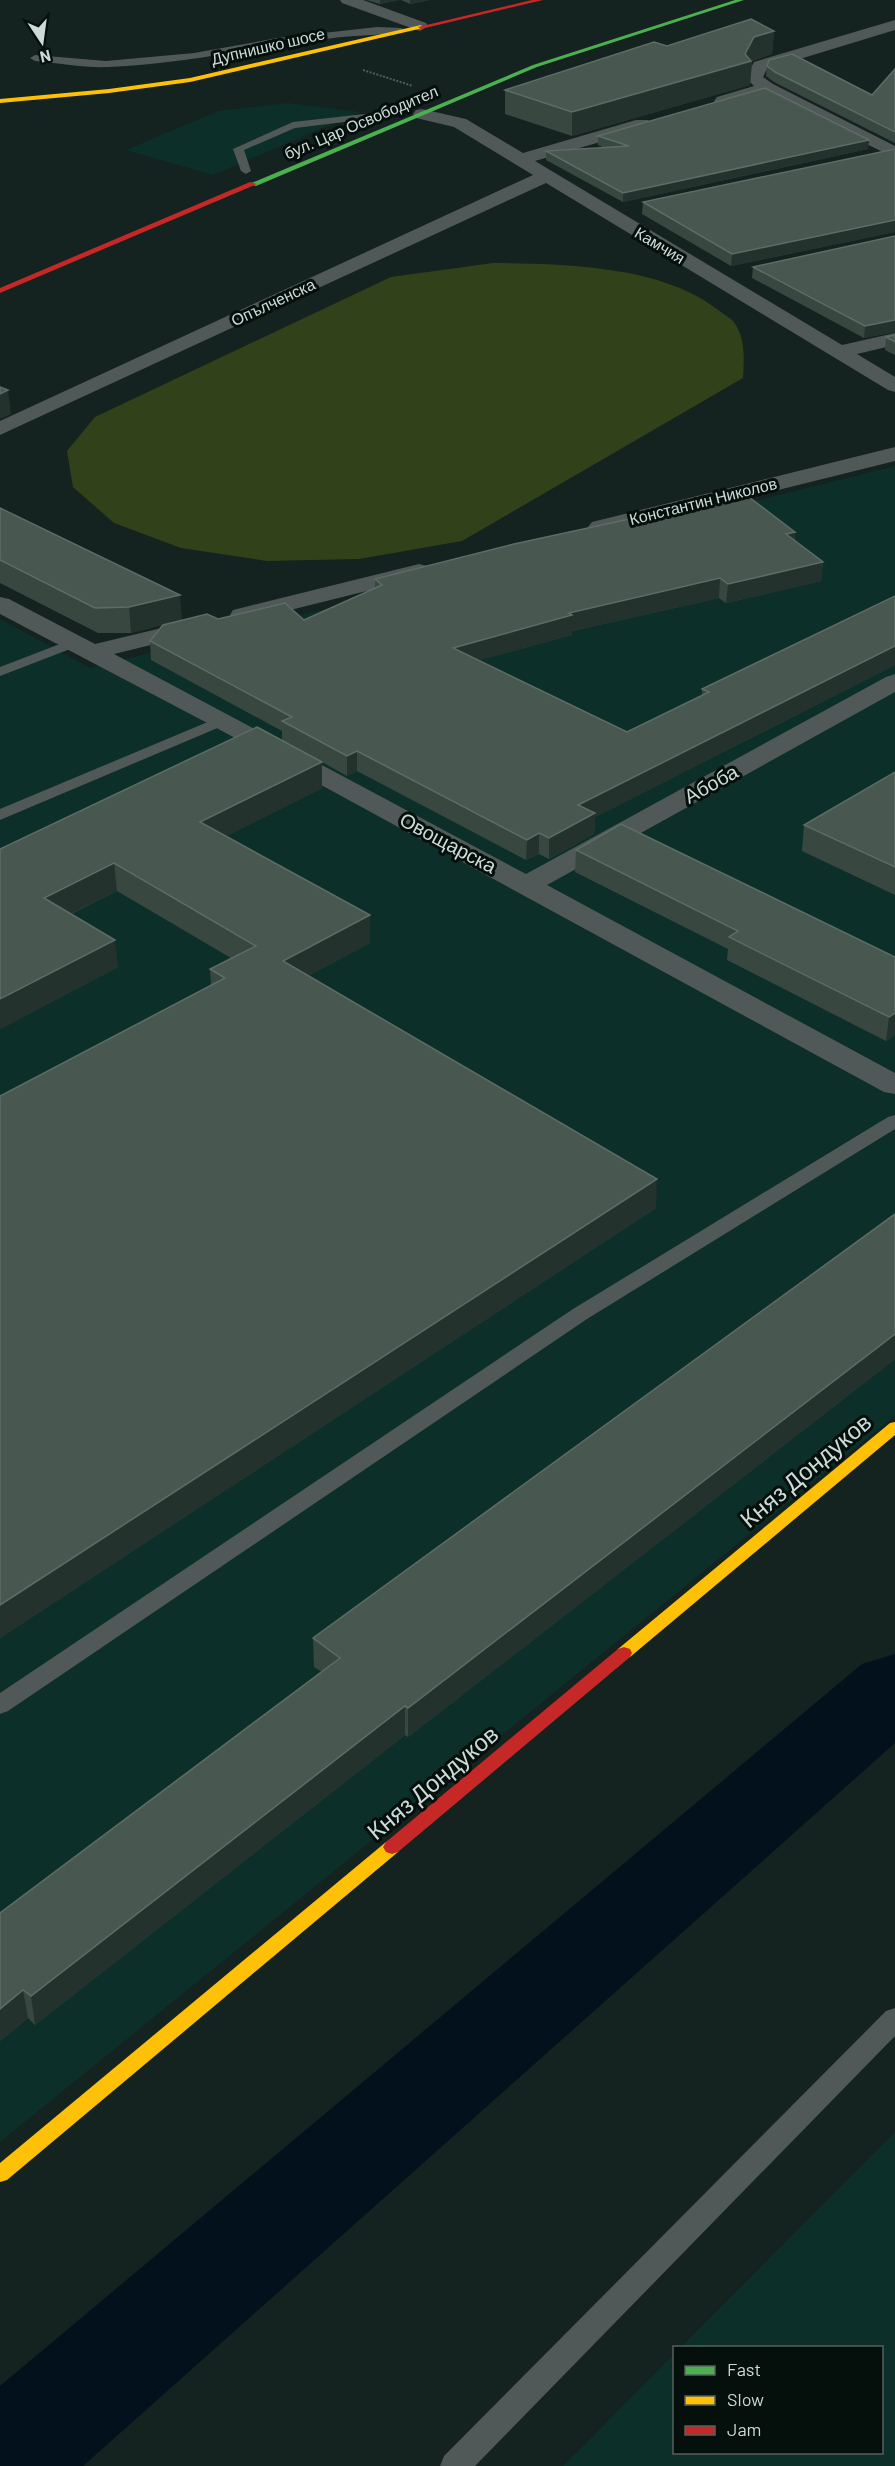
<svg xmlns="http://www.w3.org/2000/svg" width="895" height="2466" font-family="Barlow,sans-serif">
<rect width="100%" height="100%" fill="#142220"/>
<!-- built -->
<g fill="#0d2f29">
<polygon points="288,103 360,112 213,175 126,150 218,111"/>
<polygon points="895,466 895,1416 0,2142 0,619 90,668"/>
<polygon points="895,2132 895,2466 563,2466 674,2354 674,2452 882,2452 882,2348 681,2347"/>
</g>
<!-- green -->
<path fill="#31421a" d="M493,263c69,1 164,2 221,44 6,5 14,9 19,14 13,16 11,38 10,57l-281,163 -103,18 -92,2 -86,-13 -67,-25 -41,-36 -6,-36 28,-34 296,-140z"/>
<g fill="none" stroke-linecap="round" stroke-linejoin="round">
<!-- river -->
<polygon fill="#02111b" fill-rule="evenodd" points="895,1654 895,1743 83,2466 0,2466 0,2386 862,1664"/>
<!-- path -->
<polyline stroke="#525d5b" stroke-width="2" stroke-dasharray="2 1.5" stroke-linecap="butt" points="363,70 413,86"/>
<!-- lane -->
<g fill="#505957" fill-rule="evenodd">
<path d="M377,27l24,1 5,3c-4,3 -61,5 -72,7 -75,8 -150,26 -226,29 -24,1 -49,-4 -73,-6l-5,-3 5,-3 71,6 88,-8 84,-15z"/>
<polygon points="382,112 386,113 386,117 295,128 244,150 251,171 246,174 241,171 233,149 293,122"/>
<polygon points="73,639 78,640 80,643 78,646 0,676 0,667"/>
<polygon points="222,716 230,721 227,724 0,820 0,809"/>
<polygon points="895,1115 895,1129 587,1319 8,1711 0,1714 0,1693 573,1309 888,1117"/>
<polygon points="895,2008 895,2036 475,2466 440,2466 444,2456 886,2011"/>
</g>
<!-- street -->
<g fill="#505957" fill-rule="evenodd">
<polygon points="340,0 363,0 426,23 428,26 420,31 414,29 342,3"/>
<polygon points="895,20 895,30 767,69 763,77 773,84 895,146 895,158 765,94 723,106 717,105 714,101 717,97 754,86 746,78 754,62"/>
<polygon points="422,109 466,119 523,153 636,120 648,120 651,124 648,128 535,161 842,345 895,333 895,345 857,354 895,377 895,392 888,390 546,183 0,435 0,421 533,175 454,127 416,118 413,114 416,110"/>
<polygon points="895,447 895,461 600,534 592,532 588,527 592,522"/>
<polygon points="419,564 427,566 431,571 427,576 242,622 233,620 230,615 233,610"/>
<polygon points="0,597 9,599 95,644 195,620 204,622 207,627 204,632 114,654 526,874 886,677 895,674 895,692 547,885 895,1073 895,1094 884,1092 213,726 0,614"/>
</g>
<!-- fast -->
<polygon fill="#4caf50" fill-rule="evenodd" points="735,0 744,0 537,67 256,186 249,184 533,65"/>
<!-- slow -->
<g fill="#ffc107" fill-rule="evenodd">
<polygon points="421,25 423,28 190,82 109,93 0,103 0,99 109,89 190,78"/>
<polygon points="895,1422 895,1435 630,1657 624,1659 618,1657 616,1653 618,1649 890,1423"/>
<polygon points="392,1840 398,1842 401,1847 398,1852 7,2180 0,2182 0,2163 386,1842"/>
</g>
<!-- jam -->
<g fill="#c62828" fill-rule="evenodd">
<polygon points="532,0 543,0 421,29 418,27"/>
<polygon points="250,182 257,184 0,293 0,288"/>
<polygon points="624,1647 630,1649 632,1653 630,1657 398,1852 392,1854 386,1852 383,1847 386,1842 618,1649"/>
</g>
</g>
<!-- wall -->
<g fill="#384841">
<polygon points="366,0 399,0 380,4"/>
<polygon points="401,0 430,0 410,4"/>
<polygon points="774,31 772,54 752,61 750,85 572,136 505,114 505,90 667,46"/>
<polygon points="767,66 872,95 895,69 895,143 774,82 766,76"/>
<polygon points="598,136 869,140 868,149 623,202 546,160 546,151 605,148 598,145"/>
<polygon points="895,149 895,232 731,266 642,214 643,202"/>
<polygon points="895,236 895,332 864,338 752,278 753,267"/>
<polygon points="895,335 895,355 885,350 886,337"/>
<polygon points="0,508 182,620 218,619 304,620 375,588 375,579 795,532 795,541 823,562 821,581 726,603 719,598 572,631 572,635 479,660 627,732 702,696 702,689 895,596 895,665 595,817 594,834 549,859 539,854 526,860 357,771 347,776 322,762 322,788 226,836 370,915 370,943 308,976 656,1208 0,1638 0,1096 211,985 210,969 231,958 117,891 71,914 118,967 0,1029 0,849 282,741 282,731 151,660 150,641 162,625 131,633 98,633 0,583"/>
<polygon points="895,772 895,895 802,851 804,825"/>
<polygon points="576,850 895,957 895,1035 886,1041 727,960 728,949 575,872"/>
<polygon points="895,1214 895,1359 408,1737 405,1735 35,2025 28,2018 0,2041 0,1913 322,1672 314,1667 313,1638"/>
</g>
<!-- shaded-wall -->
<g fill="#23322d">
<polygon points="380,0 399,0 380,4"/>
<polygon points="410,0 430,0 410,4"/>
<polygon points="774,31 772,54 752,61 750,85 572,136 572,112 745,54 754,37"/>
<polygon points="869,140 868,149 623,202 623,193"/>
<polygon points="895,220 895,232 731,266 732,254"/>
<polygon points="895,320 895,332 864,338 865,326"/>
<polygon points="8,390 11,414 0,419 0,394"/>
<polygon points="795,532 794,551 786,534"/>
<polygon points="823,562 821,581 726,603 728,584"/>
<polygon points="720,578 719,598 572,631 572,635 453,667 453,648 569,613"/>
<polygon points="180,595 182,620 131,633 129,607"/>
<polygon points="895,646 895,665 595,817 594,834 549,859 549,838 578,805"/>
<polygon points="357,751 357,771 347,776 347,756"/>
<polygon points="322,762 322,788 202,848 200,822"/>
<polygon points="539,833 539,854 526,860 527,840"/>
<polygon points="114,863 117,891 47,925 44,898"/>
<polygon points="370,915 370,943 284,989 283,961"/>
<polygon points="115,940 118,967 0,1029 0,999"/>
<polygon points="895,1013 895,1035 886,1041 889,1017"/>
<polygon points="657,1179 656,1208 0,1638 0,1605"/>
<polygon points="895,1334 895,1359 408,1737 408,1708"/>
<polygon points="405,1706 405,1735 35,2025 31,1996"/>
<polygon points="23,1990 28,2018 0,2041 0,2009"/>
</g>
<!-- building -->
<g fill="#485851" stroke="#5d6c66" stroke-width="1.5">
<polygon points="751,19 774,31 754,37 745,54 751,61 572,112 505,90 654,42 667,46"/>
<polygon points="792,54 872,95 895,69 895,132 775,72 767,66 769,60"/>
<polygon points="765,88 869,140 623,193 546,151 629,146 598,136"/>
<polygon points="895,149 895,220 732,254 643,202"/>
<polygon points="895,236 895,320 865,326 753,267"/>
<polygon points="895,335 895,342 886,337"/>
<polygon points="0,387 8,390 0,394"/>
<polygon points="745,494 795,532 786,534 823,562 728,584 720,578 569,613 572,615 453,648 627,732 709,692 702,689 895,596 895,646 578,805 595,813 549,838 539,833 527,840 357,751 347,756 282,721 292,717 150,641 163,625 207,614 218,619 285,603 304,620 382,585 375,579 514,544"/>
<polygon points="0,508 180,595 129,607 95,608 0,560"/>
<polygon points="257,727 322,762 200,822 370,915 283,961 657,1179 0,1605 0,1096 225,978 210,969 256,946 114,863 44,898 115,940 0,999 0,849"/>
<polygon points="895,772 895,867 804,825"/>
<polygon points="621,824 895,957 895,1013 889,1017 729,937 738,931 576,850"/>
<polygon points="895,1214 895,1334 408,1708 405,1706 31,1996 23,1990 0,2009 0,1913 340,1658 313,1638"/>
</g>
<g text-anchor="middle" stroke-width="6" stroke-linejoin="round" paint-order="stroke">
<!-- far-street labels -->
<g font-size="16" fill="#ccdbd7" stroke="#050f0c">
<text transform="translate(268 46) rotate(-13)" y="6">Дупнишко шосе</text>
<text transform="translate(361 122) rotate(-23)" y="6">бул. Цар Освободител</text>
<text transform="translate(660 245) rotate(31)" y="6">Камчия</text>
<text transform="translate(273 302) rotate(-25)" y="6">Опълченска</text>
<text transform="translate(703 501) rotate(-14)" y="6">Константин Николов</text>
</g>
<!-- street labels -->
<g font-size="20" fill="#ccdbd7" stroke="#050f0c">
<text transform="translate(711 784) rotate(-29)" y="7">Абоба</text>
<text transform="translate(448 843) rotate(28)" y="7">Овощарска</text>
</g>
<!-- near-street labels -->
<g font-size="24" fill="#ccdbd7" stroke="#050f0c">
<text transform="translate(806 1471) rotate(-40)" y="8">Княз Дондуков</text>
<text transform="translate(433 1783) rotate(-40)" y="8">Княз Дондуков</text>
</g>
</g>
<!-- legend -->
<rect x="673" y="2346" width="210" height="108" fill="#050f0c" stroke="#55615d" stroke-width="1.5"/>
<rect x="685" y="2366" width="30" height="9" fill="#4caf50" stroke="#55615d" stroke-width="1.5"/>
<text x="727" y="2376" font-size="18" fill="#ccdbd7">Fast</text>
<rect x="685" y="2396" width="30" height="9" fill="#ffc107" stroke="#55615d" stroke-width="1.5"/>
<text x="727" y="2406" font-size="18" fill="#ccdbd7">Slow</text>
<rect x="685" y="2426" width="30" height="9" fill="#c62828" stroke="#55615d" stroke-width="1.5"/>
<text x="727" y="2436" font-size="18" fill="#ccdbd7">Jam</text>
<!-- north arrow -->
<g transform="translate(42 42) rotate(167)" stroke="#050f0c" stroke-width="4.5" paint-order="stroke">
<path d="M0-4.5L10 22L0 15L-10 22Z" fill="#ccdbd7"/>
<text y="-9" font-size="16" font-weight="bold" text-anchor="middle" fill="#ccdbd7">N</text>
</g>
</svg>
